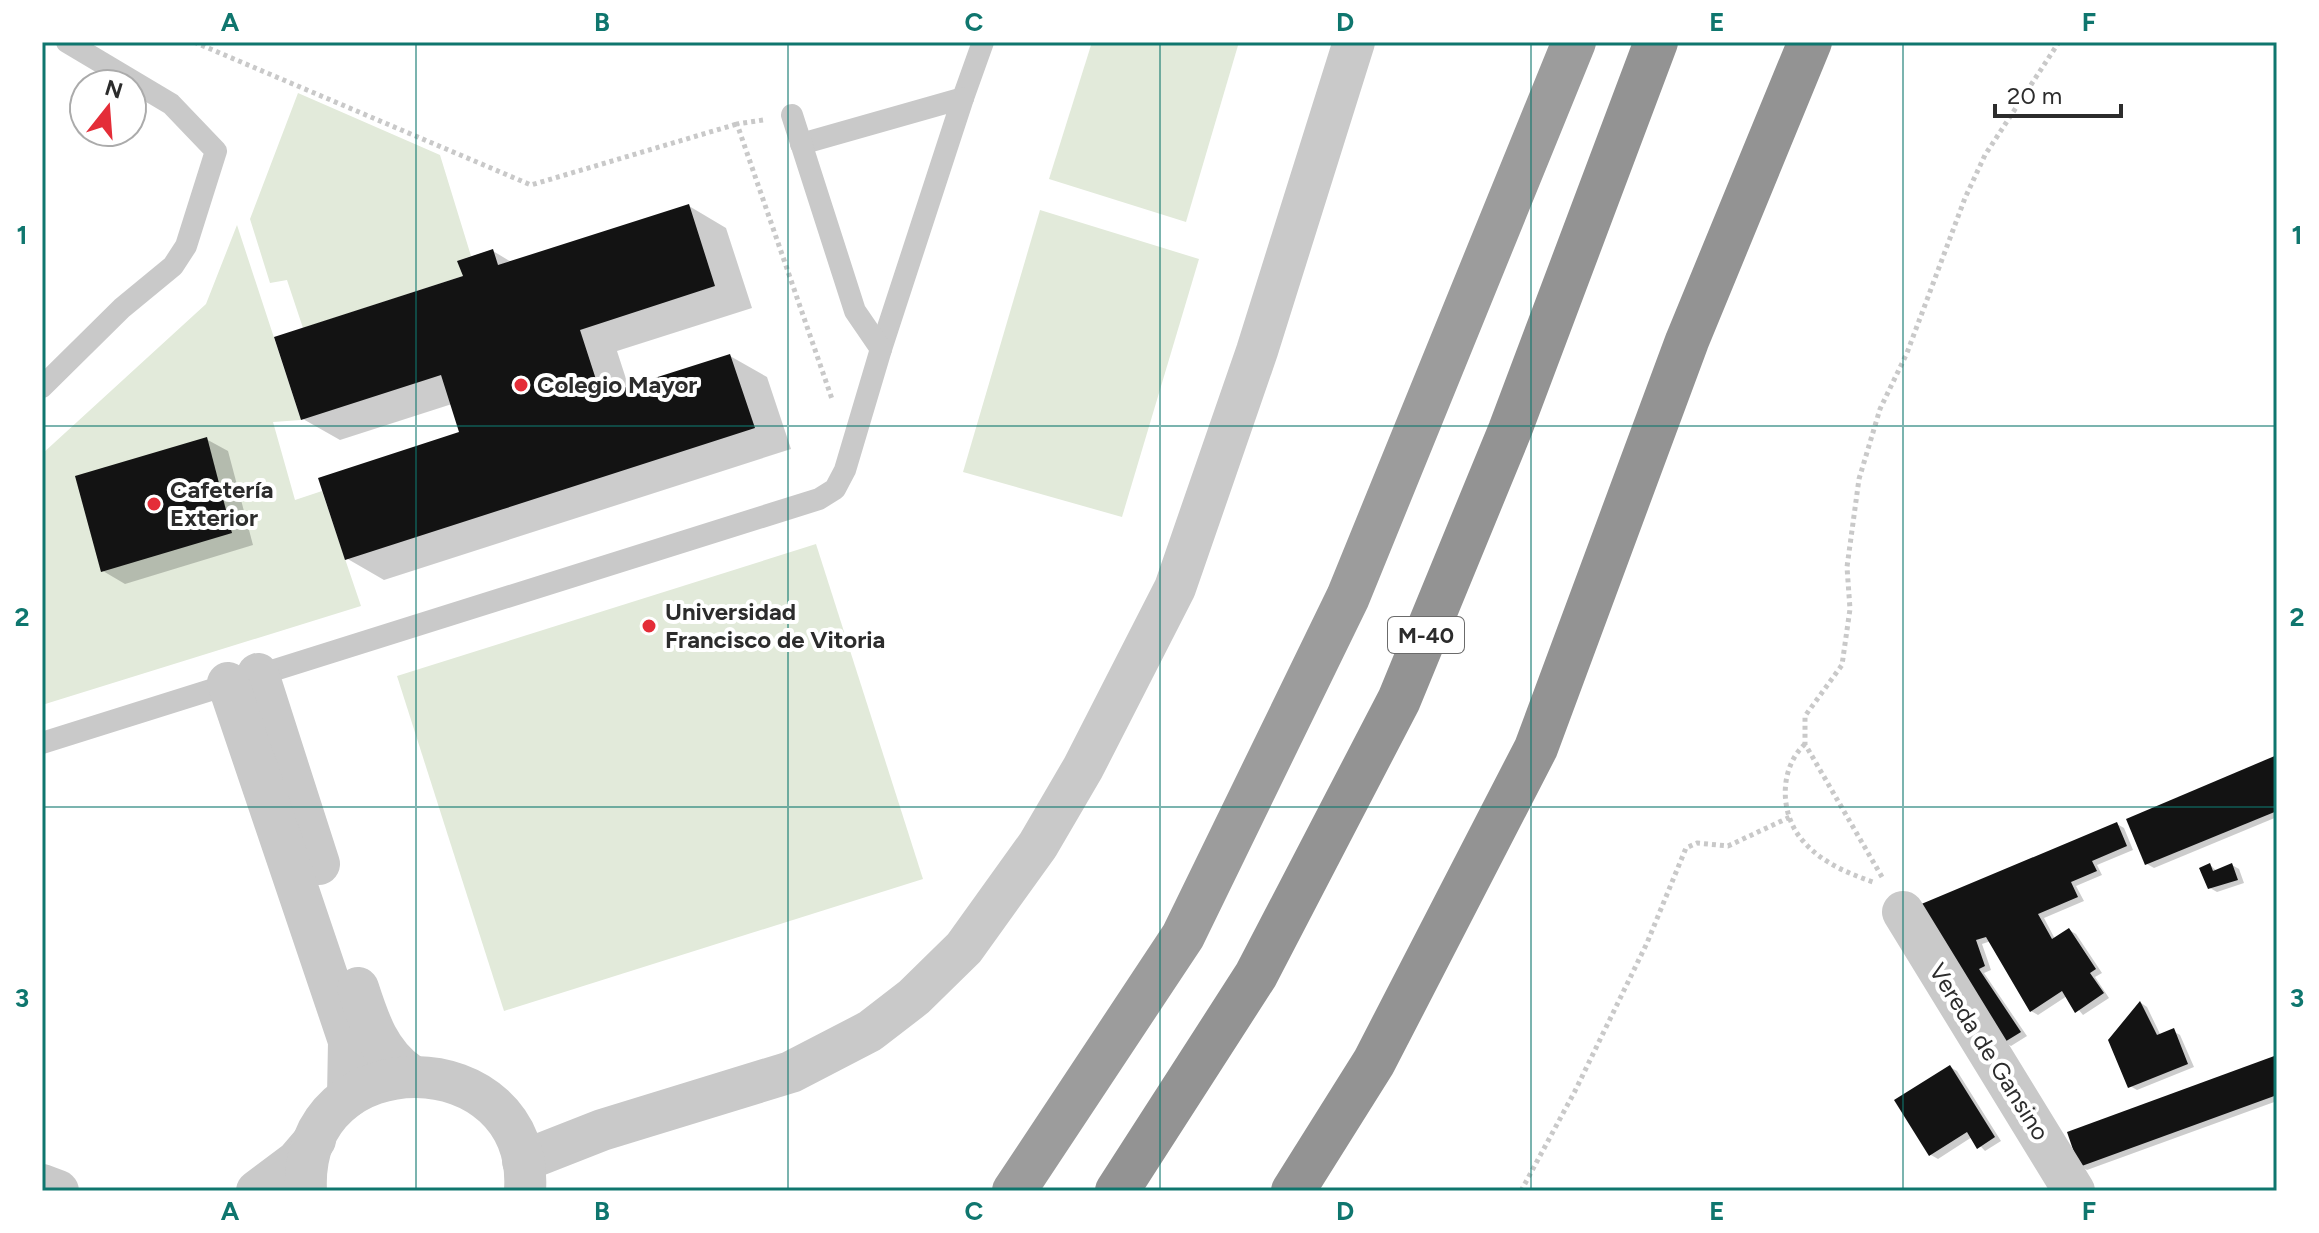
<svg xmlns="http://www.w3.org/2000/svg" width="2319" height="1233" font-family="Figtree,sans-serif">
<rect width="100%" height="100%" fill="#fff"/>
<!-- green -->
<g fill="#e2eada">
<polygon points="1092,42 1239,42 1186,222 1049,179"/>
<polygon points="298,93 440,155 471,256 458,261 463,276 303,328 287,280 270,283 250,219"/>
<polygon points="1040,210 1199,259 1122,517 963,472"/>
<polygon points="237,225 301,420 273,422 295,500 322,491 361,606 42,705 42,454 206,304"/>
<polygon points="816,544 923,879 504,1011 397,676"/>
</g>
<!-- shadow -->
<g fill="#0003">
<polygon points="689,206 726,228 752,308 617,351 629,388 730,356 767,377 791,449 384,580 346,558 462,433 452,404 340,440 303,419 493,251 513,263"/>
<polygon points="206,439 228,451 253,545 125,584 103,571"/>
<polygon points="2277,757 2277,817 2154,868 2147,864"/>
<polygon points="2117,824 2124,828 2133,850 2097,865 2102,875 2076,886 2084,901 2044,918 2055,939 2069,930 2076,934 2102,973 2095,977 2109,998 2083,1015 2067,996 2038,1015 2031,1011 1991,941 1982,944 1991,970 1984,973 2027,1036 2011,1046 2004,1042 1945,953"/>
<polygon points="2210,865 2218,872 2232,865 2239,869 2244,883 2217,892 2210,888"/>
<polygon points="2141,1003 2147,1007 2161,1036 2173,1031 2180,1035 2194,1067 2137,1090 2130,1086"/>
<polygon points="2277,1057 2277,1101 2087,1170 2080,1166"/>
<polygon points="1950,1067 1957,1071 2001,1141 1985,1151 1972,1137 1938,1159 1931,1155"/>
</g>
<!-- building -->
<g fill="#131313">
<polygon points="689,204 715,286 580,330 601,395 730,354 755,428 345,560 318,478 459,432 441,375 301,420 274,337 463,276 457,261 493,249 498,265"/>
<polygon points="207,437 232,533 101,572 75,476"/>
<polygon points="2277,755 2277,811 2145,865 2126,819"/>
<polygon points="2117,822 2127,846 2092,861 2097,871 2071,882 2078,897 2038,914 2052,939 2069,928 2096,969 2090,973 2104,993 2075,1013 2062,991 2030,1012 1986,937 1976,940 1985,966 1979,969 2021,1032 2003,1043 1919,905"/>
<polygon points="2210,863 2213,871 2232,863 2238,880 2208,889 2199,868"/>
<polygon points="2140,1001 2157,1035 2174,1028 2188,1064 2128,1088 2108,1040"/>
<polygon points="2277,1055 2277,1095 2079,1167 2067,1132"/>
<polygon points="1950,1065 1995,1137 1977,1149 1967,1132 1929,1156 1894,1100"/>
</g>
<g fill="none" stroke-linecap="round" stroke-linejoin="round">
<!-- path -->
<g stroke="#c9c9c9" stroke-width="5" stroke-dasharray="4 4" stroke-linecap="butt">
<polyline points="194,42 531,185 737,124"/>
<polyline points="763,120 737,124 832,399"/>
<path d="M1805,744c-26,24 -26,70 -2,97 18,21 44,32 70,41"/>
<polyline points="1882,877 1805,744 1805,716 1842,665 1850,609 1847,567 1859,479 1880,409 1907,353 1965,198 1985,155 2059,42"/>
<polyline points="1521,1191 1575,1091 1647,943 1686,848 1697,843 1728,846 1790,817"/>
</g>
<!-- service -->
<g stroke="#c9c9c9" stroke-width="22">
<polyline points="963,98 983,42"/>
<polyline points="801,144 963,98 881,349"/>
<polyline points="42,387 122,308 173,266 186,246 216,151 171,104 67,42"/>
<polyline points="42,743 819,499 835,489 845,470 881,349 855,311 792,115"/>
</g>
<!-- minor -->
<g stroke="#c9c9c9" stroke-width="42">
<polyline points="258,674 319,864"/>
<polyline points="228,683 349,1041 348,1097"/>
<polyline points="1903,912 2074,1191"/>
<path d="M358,988c11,34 21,65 51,86"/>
<polyline points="523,1161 602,1130 791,1072 870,1031 914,997 964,948 1038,845 1083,768 1175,588 1257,351 1354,42"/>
<polyline points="42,1185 58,1191"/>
<polyline points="257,1191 297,1161 315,1140"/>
<path d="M306,1191c-8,-154 229,-150 219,0"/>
</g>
<!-- trunk -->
<polyline stroke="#9c9c9c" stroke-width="44" points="1014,1191 1183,936 1348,597 1574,42"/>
<!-- motorway -->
<g stroke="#939393" stroke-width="44">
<polyline points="1117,1191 1256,975 1399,700 1510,430 1656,42"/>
<polyline points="1293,1191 1374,1062 1536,748 1687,341 1810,42"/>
</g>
</g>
<!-- grid -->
<path fill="none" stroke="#0f766e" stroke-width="2" stroke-opacity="0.55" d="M416,42v1149M788,42v1149M1160,42v1149M1531,42v1149M1903,42v1149M42,426h2235M42,807h2235"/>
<!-- markers -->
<g fill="#e42d38" stroke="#fff" stroke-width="3">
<circle cx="521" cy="385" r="8"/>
<circle cx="154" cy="504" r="8"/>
<circle cx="649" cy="626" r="8"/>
</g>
<g text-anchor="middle" stroke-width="8" stroke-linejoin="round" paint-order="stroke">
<!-- shield labels -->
<rect fill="#fff" stroke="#6b6b6b" stroke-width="2" x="1388" y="617" width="76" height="36" rx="6"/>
<g font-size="22" font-weight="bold" fill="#2c2c2c">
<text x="1426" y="643">M-40</text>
</g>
<!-- poi labels -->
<g font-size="24" font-weight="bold" fill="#2c2c2c" stroke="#fff" text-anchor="start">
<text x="537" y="393">Colegio Mayor</text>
<text x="170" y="498">Cafetería<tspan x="170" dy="28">Exterior</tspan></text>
<text x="665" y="620">Universidad<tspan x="665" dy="28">Francisco de Vitoria</tspan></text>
</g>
<!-- street labels -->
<g font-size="24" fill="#2c2c2c" stroke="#fff">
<text transform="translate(1989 1052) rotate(58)" y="8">Vereda de Gansino</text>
</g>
</g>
<!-- border -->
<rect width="2319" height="1233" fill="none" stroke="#ffffff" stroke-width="88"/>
<!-- north arrow -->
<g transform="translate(108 108) rotate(17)"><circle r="38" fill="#ffffff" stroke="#ababab" stroke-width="2"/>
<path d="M0-6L14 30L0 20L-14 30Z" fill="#e42d38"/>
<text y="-12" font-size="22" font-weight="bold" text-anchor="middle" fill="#2c2c2c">N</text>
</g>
<!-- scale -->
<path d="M1995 104v12h126v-12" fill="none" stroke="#2c2c2c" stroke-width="4"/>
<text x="2007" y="104" font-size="24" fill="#2c2c2c" stroke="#ffffff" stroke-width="6" paint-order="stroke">20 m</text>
<rect x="44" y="44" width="2231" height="1145" fill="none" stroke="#0f766e" stroke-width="3"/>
<g font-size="26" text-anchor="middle" font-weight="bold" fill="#0f766e">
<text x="230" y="31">A</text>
<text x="602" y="31">B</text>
<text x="974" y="31">C</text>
<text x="1345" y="31">D</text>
<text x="1717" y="31">E</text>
<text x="2089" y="31">F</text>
<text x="22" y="244">1</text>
<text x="2297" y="244">1</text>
<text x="22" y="626">2</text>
<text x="2297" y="626">2</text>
<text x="22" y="1007">3</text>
<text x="2297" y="1007">3</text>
<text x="230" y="1220">A</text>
<text x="602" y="1220">B</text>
<text x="974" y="1220">C</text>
<text x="1345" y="1220">D</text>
<text x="1717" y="1220">E</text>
<text x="2089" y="1220">F</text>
</g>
</svg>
